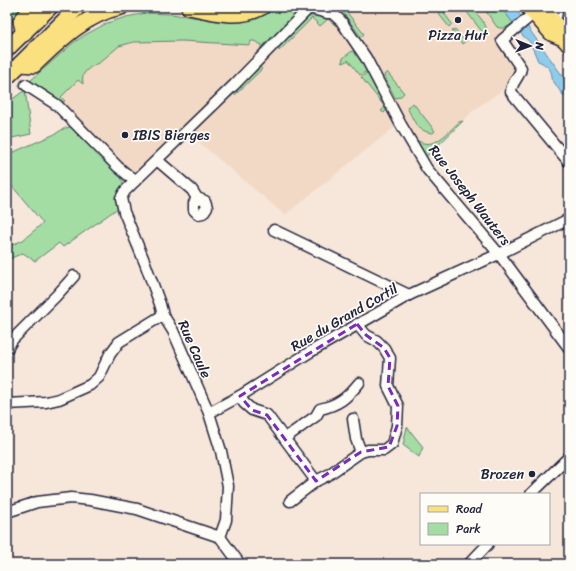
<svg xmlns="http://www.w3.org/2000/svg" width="576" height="571" font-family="Sriracha,sans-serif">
<rect width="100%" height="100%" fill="#f6e7da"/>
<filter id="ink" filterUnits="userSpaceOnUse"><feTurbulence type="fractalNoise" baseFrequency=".025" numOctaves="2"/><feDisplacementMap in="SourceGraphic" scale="8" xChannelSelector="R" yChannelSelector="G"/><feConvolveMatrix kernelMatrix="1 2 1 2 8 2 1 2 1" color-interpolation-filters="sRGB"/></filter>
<g filter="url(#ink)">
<!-- built -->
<g fill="#f2d9c6">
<polygon points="297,7 493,7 508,27 505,28 514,40 510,44 526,67 524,76 516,88 507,94 503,90 474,110 420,163 396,126 285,215 189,134 141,169 132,172 129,170 57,99 94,62 122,41"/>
<polygon points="563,7 569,7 569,28 565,22 562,13"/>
</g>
<!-- green -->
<g fill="#a3dda3" stroke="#62806f">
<polygon points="7,7 24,7 7,26"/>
<path d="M273,7h30l-42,42h-1l2,-4 -8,-4h-3l-1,4 -68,-4 -48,1 -15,4 -20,17c-5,1 -15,8 -16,13 -1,3 0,5 0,8l-5,-4 -17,17 4,4 -2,1 -4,-2 -29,-17 1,-3 42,-37 12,-8 22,-12 19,-6 20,-4 25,1 52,7 39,-7z"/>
<polygon points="446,7 452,7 444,13 452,24 449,27 438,13"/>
<path d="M463,7h7c6,6 16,15 17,24l-4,2z"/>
<path d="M486,7h15l12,16c-5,4 -10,7 -16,4l-12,-17z"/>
<polygon points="345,10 364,34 361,37 342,11"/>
<polygon points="311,16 328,17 337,25 336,26 328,19 320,26 312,18 279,51 278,47 303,20"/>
<polygon points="455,29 463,39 465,38 467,40 462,44 452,31"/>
<polygon points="352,51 356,53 367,71 360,75 348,60 343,63 342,62 343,58"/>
<polygon points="259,66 262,69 235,95 233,93"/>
<polygon points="368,72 387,109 384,113 381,111 385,107 361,77"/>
<polygon points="387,72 404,93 400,97 395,98 384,75"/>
<polygon points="25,90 31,134 7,139 7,103"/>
<path d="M413,103l22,28 -2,2c-17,-2 -19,-12 -26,-26z"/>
<path d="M463,121l-37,36 -12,-19c18,15 32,-4 45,-16z"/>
<polygon points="71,127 76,129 121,177 123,182 118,208 63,247 59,243 35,261 23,253 7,260 7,247 23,240 43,223 7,180 7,155 55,134 65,128"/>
<polygon points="407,427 423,447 419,457 403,445"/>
</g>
<!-- water -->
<path fill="#8eccee" stroke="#6388a6" d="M501,7h14l14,22 40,56v14l-7,-5 -10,-15c1,-9 -6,-15 -14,-18l-8,-19 -8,-7z"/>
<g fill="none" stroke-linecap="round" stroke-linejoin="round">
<!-- minor-tunnel -->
<polyline stroke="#ccc0ba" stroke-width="10" stroke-dasharray="10 5" stroke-linecap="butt" points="7,74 26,85"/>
<defs>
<g id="minor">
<polyline points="328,7 332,13 341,21 366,58 400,123 427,169 499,254 569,348"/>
<polyline points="309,8 327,13 332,13"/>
<path d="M537,9l-11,11 -24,20 19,28c-1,9 -10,14 -10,24l58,70"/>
<polyline points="555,22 558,7"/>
<polyline points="26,85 57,105 118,167 135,181"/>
<polyline points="157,160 192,190 197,198 205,201 207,207 203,213 198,214 194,210 194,203 197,198"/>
<polyline points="274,230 409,295"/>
<polyline points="7,349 12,340 56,296 74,276"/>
<polyline points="240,396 244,403 252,410 267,415 316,481"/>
<polyline points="7,404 46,402 59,399 90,385 99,377 110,354 119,342 163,315"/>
<polyline points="209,413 240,396 310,352 409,295 503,252 569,219"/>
<polyline points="353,419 356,439 361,452"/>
<path d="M285,438l31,-22 4,-7c18,-4 27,-11 39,-26"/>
<polyline points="531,494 569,457"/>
<polyline points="290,501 316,481 328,475 361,452 368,450 384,450 392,444 397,426 398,406 388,386 390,358 384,348 377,341 366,335 357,324"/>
<polyline points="7,512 37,502 71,498 90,500 137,509 220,537 240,564"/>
<polyline points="220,537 226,520 228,486 221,451 209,413 173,331 163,315 160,304 145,263 124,212 121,198 125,191 135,181 234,85 310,7"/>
<polyline points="469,564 488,544"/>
</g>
<g id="major">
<polyline points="527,7 551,34 563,39 569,46"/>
<polyline points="542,7 563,31 563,39"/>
</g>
<g id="highway">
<path d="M189,7c25,5 50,13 73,0"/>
<polyline points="24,34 21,21 33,7"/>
<polyline points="7,49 50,7"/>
<path d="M21,64l13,1c25,-24 52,-51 87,-58"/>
<polyline points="7,77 78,7"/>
</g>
</defs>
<!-- minor casing -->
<use href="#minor" stroke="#22223b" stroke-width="13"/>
<!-- major casing -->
<use href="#major" stroke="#22223b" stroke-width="16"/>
<!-- highway casing -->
<use href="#highway" stroke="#22223b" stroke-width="18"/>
<!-- minor -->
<use href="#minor" stroke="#fdfcf7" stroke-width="10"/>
<!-- major -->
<use href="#major" stroke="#fbe080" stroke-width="13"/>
<!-- highway -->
<use href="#highway" stroke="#fbe080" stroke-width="15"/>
</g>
</g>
<!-- marked area -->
<path fill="none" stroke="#7b2cbf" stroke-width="3" stroke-dasharray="8 5" stroke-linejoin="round" d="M357,324l9,11 18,13 6,10 -2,28 10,20 -1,20 -8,21 -28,5 -45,29 -49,-66 -15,-5 -12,-14z"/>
<!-- markers -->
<g fill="#22223b" stroke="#fdfcf7" stroke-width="1.5">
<circle cx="458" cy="20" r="4"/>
<circle cx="125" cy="135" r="4"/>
<circle cx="532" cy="474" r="4"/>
</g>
<g text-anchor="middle" stroke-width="3.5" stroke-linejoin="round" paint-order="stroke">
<!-- poi labels -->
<g font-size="14" fill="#22223b" stroke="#fdfcf7">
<text x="458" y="40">Pizza Hut</text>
<text x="133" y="140" text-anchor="start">IBIS Bierges</text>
<text x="524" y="479" text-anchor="end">Brozen</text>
</g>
<!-- street labels -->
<g font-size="14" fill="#22223b" stroke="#fdfcf7">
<text transform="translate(470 195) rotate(52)" y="5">Rue Joseph Wauters</text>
<text transform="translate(344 317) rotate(-30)" y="5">Rue du Grand Cortil</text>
<text transform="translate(195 349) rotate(66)" y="5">Rue Caule</text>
</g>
</g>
<!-- margin -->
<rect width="576" height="571" fill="none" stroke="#fdfcf7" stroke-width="24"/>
<rect x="12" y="12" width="552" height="547" fill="none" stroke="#22223b" stroke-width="1.5" filter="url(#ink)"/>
<!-- legend -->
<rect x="420" y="493" width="130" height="52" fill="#fdfcf7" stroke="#a5a5ac"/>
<rect x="428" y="506" width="20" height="6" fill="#fbe080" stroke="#a5a5ac"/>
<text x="456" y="513" font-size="12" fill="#22223b">Road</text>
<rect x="428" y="523" width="20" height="12" fill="#a3dda3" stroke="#a5a5ac"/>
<text x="456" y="533" font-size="12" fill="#22223b">Park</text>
<!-- north arrow -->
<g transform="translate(530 46) rotate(91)" stroke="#fdfcf7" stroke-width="3" paint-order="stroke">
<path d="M0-3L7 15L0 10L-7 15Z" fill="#22223b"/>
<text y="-6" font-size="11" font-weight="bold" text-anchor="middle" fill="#22223b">N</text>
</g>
</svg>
